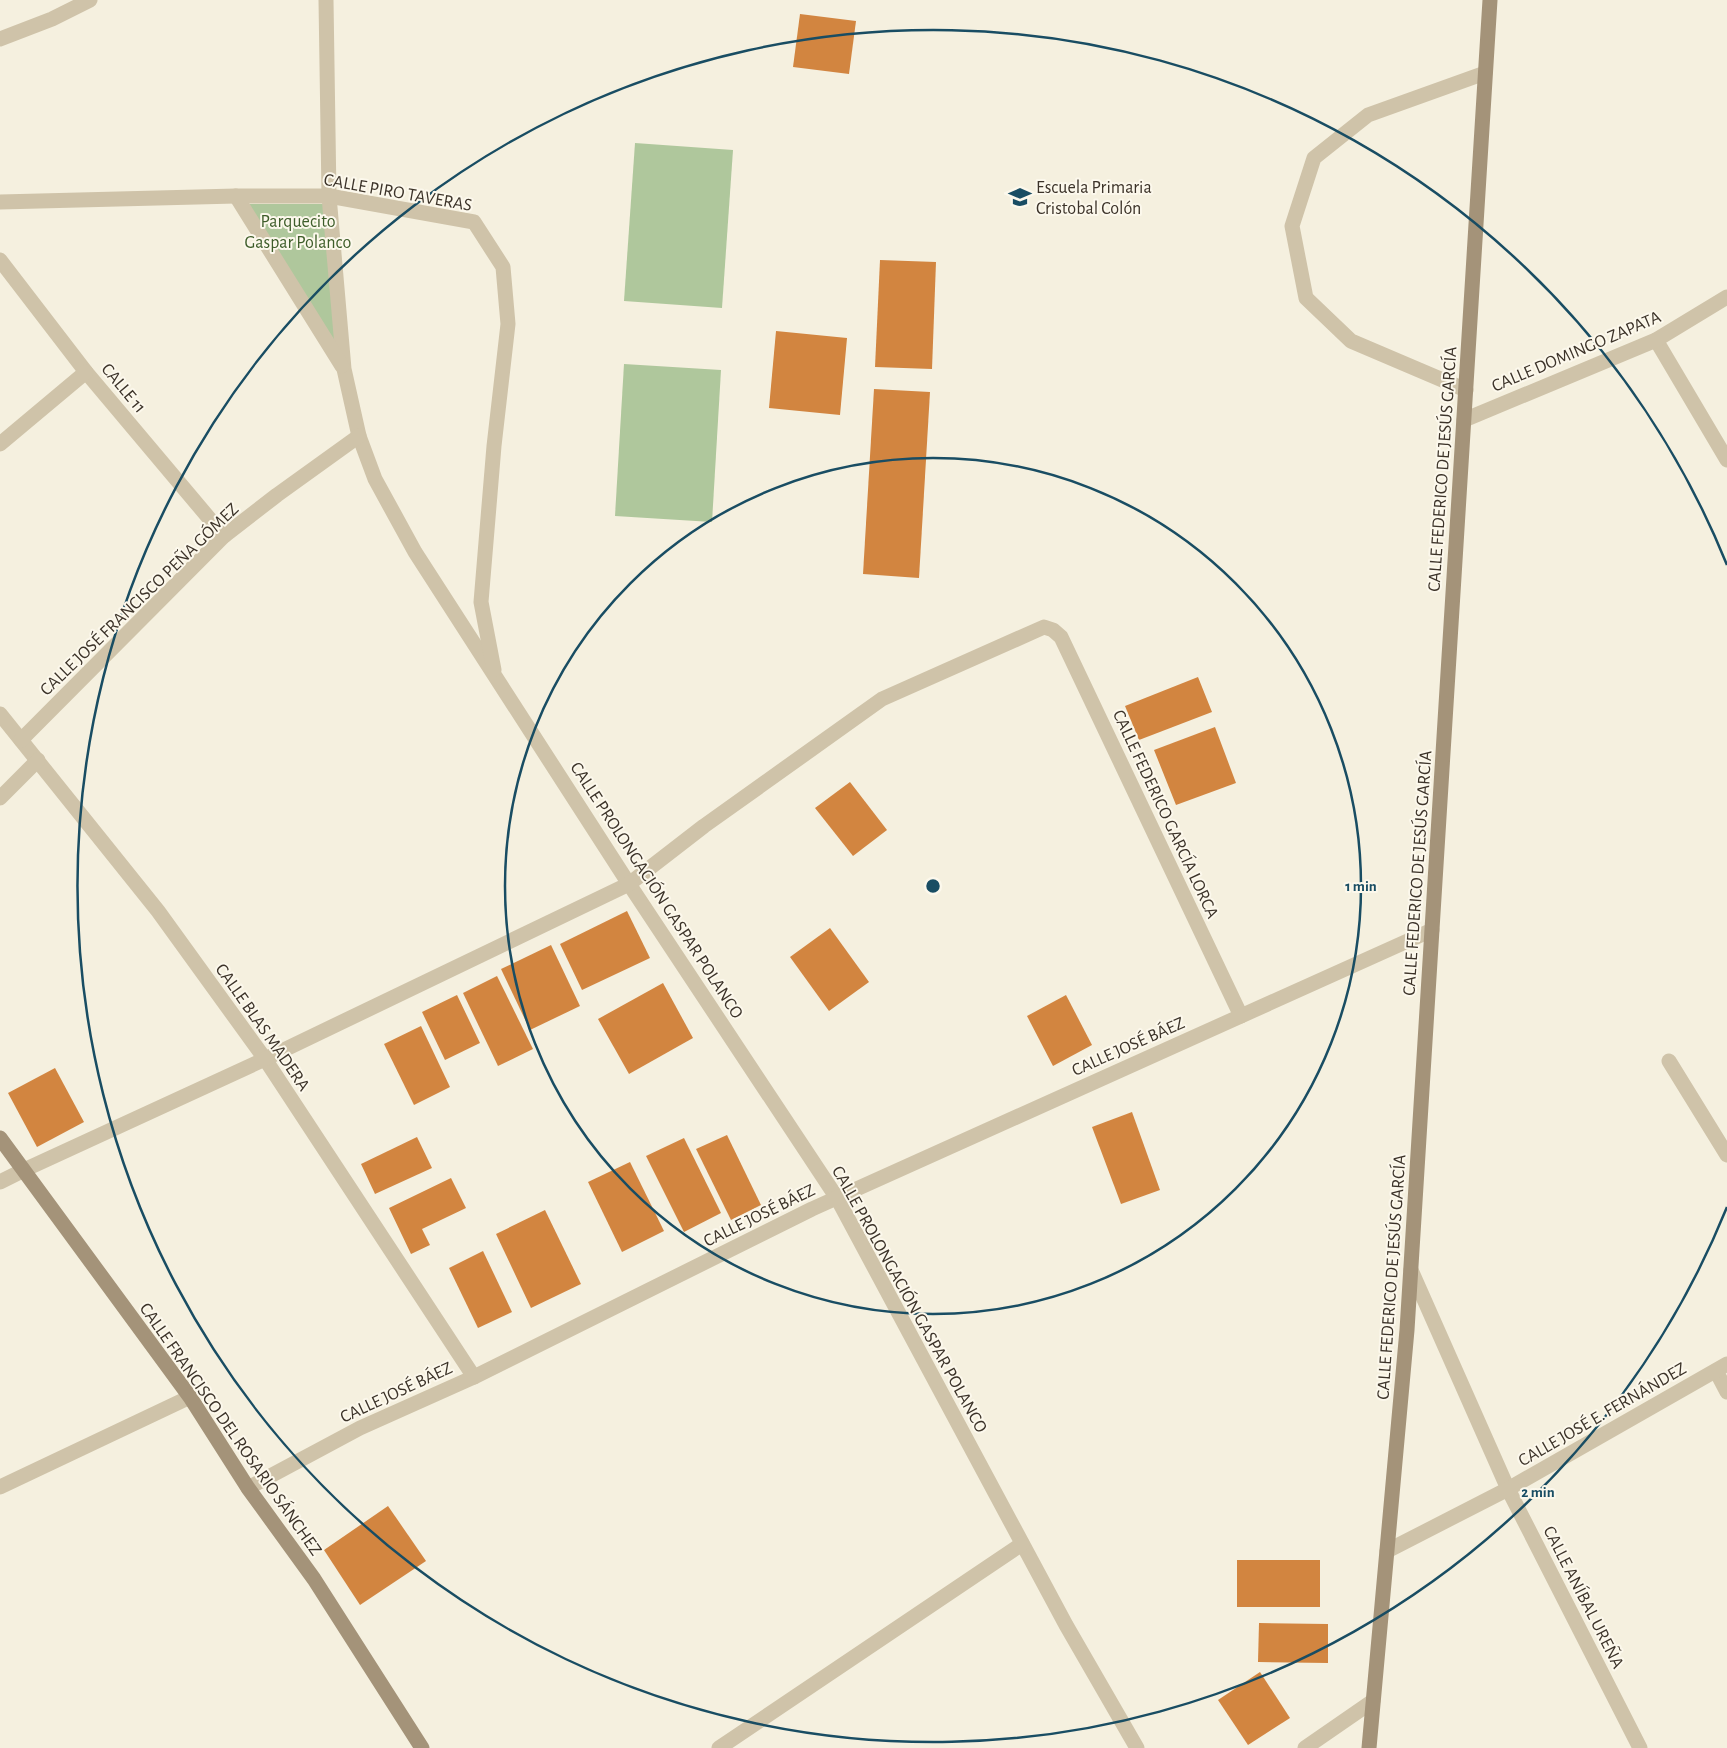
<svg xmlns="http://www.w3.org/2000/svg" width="1727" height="1748" font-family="'Alegreya Sans',sans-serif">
<rect width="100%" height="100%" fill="#f5f0df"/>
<!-- green -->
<g fill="#afc79c">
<polygon points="635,143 733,150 722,308 624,301"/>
<polygon points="248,204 323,204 335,342"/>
<polygon points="624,364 721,370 712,522 615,516"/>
</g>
<!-- building -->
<g fill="#d28540">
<polygon points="800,14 856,21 849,74 793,67"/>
<polygon points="880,260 936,262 932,369 875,367"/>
<polygon points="776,331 847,338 840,415 769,408"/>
<polygon points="874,389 930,392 919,578 863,574"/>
<polygon points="1198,677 1212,712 1139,740 1125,706"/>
<polygon points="1215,727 1236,783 1176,805 1154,750"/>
<polygon points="850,782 887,830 853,856 815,808"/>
<polygon points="627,911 650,958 582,990 560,944"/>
<polygon points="830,928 869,982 829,1011 790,957"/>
<polygon points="551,945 580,1006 530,1030 501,969"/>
<polygon points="497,976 533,1049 498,1066 463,993"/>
<polygon points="663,983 693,1038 629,1074 598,1019"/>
<polygon points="457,995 480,1043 445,1060 422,1012"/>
<polygon points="1066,995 1092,1045 1053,1066 1027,1016"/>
<polygon points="421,1026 450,1087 414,1105 384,1044"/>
<polygon points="55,1068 84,1122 37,1147 8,1093"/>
<polygon points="1132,1112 1160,1190 1121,1204 1092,1127"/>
<polygon points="727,1135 761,1205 731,1220 696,1149"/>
<polygon points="417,1137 432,1168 375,1194 361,1164"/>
<polygon points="684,1138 721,1213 684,1232 646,1156"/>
<polygon points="630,1162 664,1231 622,1252 588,1182"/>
<polygon points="451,1178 466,1208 422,1229 430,1245 411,1254 389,1208"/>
<polygon points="545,1210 581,1284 531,1308 496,1234"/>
<polygon points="483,1251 512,1312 478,1328 449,1268"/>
<polygon points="388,1506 426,1561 360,1605 324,1550"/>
<rect x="1237" y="1560" width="83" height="47"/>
<polygon points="1259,1623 1328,1624 1328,1663 1258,1662"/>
<polygon points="1260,1672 1290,1718 1248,1745 1218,1700"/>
</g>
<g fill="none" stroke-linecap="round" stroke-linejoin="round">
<!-- lane -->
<polyline stroke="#cfc3a9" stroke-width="15" points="1466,390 1351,341 1306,298 1292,226 1314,158 1368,115 1485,73"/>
<!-- street -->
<g stroke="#cfc3a9" stroke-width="15">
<polyline points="326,0 329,196 344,369 359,436 375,479 415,552 629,884 837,1198 1066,1625 1137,1748"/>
<polyline points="0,39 52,19 90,0"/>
<polyline points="236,196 342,366"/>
<polyline points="0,202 236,196 329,196 474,222 503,267 508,324 494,446 481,602 494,670"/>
<polyline points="0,260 86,372 224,536"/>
<polyline points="1656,340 1727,460"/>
<polyline points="1464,420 1656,340 1727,297"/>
<polyline points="0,444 86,372"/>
<polyline points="0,714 158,911 265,1059 474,1377"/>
<polyline points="21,740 224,536 277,495 359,436"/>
<polyline points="0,798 38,760"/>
<polyline points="1669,1061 1727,1155"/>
<polyline points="0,1182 24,1170 265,1059 629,884 704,826 882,699 1044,627 1053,630 1061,637 1241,1016"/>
<polyline points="1411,1270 1508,1489 1640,1748"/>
<polyline points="1716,1371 1727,1392"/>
<polyline points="0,1487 190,1397"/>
<polyline points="248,1488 360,1428 474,1377 812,1209 1432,930"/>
<polyline points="1387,1551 1508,1489 1727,1364"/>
<polyline points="719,1748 1022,1544"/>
<polyline points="1305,1748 1373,1701"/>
</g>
<!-- secondary -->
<g stroke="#a49379" stroke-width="15">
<polyline points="0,1138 190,1397 248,1488 314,1579 422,1748"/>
<polyline points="1369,1748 1407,1330 1490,0"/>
</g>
</g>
<!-- distance rings -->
<g fill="none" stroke="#194d63" stroke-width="2.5">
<circle cx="933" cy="886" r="428"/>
<path d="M1727 1207A856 856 0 1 1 1727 565"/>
</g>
<!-- icons -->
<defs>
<symbol id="school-bare" viewBox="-9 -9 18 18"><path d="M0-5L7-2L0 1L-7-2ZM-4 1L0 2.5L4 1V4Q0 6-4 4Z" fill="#194d63" stroke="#fcf8ec" stroke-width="2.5" paint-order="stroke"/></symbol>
</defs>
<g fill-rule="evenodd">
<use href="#school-bare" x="1004" y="181" width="32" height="32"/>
</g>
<g text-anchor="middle" stroke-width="4" stroke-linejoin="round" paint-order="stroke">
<!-- poi labels -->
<g font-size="18" fill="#3c3329" stroke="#fcf8ec" text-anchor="start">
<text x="1036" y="193">Escuela Primaria<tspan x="1036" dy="21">Cristobal Colón</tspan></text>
</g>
<!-- street labels -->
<g font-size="18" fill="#3c3329" stroke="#fcf8ec">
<text transform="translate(398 192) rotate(10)" y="6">CALLE PIRO TAVERAS</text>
<text transform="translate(1576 351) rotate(-23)" y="6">CALLE DOMINGO ZAPATA</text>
<text transform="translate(124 388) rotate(50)" y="6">CALLE 11</text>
<text transform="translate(1442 469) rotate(-86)" y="6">CALLE FEDERICO DE JESÚS GARCÍA</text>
<text transform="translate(139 599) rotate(-44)" y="6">CALLE JOSÉ FRANCISCO PEÑA GÓMEZ</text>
<text transform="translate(1166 814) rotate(65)" y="6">CALLE FEDERICO GARCÍA LORCA</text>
<text transform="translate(1417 873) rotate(-86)" y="6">CALLE FEDERICO DE JESÚS GARCÍA</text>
<text transform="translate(657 890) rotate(57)" y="6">CALLE PROLONGACIÓN GASPAR POLANCO</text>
<text transform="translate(263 1027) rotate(55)" y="6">CALLE BLAS MADERA</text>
<text transform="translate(1128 1046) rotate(-24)" y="6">CALLE JOSÉ BÁEZ</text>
<text transform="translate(759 1215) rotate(-26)" y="6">CALLE JOSÉ BÁEZ</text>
<text transform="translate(1391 1277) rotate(-86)" y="6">CALLE FEDERICO DE JESÚS GARCÍA</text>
<text transform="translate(910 1299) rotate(61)" y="6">CALLE PROLONGACIÓN GASPAR POLANCO</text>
<text transform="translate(396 1392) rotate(-25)" y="6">CALLE JOSÉ BÁEZ</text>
<text transform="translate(1602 1414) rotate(-30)" y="6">CALLE JOSÉ E. FERNÁNDEZ</text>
<text transform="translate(231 1429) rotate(55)" y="6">CALLE FRANCISCO DEL ROSARIO SÁNCHEZ</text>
<text transform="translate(1584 1597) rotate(63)" y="6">CALLE ANÍBAL UREÑA</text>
</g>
<!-- park labels -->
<g font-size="18" fill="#3e5d2a" stroke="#fcf8ec">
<text x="298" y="227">Parquecito<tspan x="298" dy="21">Gaspar Polanco</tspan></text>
</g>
</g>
<circle cx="933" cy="886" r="8" fill="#194d63" stroke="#fcf8ec" stroke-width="2.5"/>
<g font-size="15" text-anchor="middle" font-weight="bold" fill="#194d63" stroke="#fcf8ec" stroke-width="4" stroke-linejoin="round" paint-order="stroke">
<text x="1361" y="891">1 min</text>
<text x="1538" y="1497">2 min</text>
</g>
</svg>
